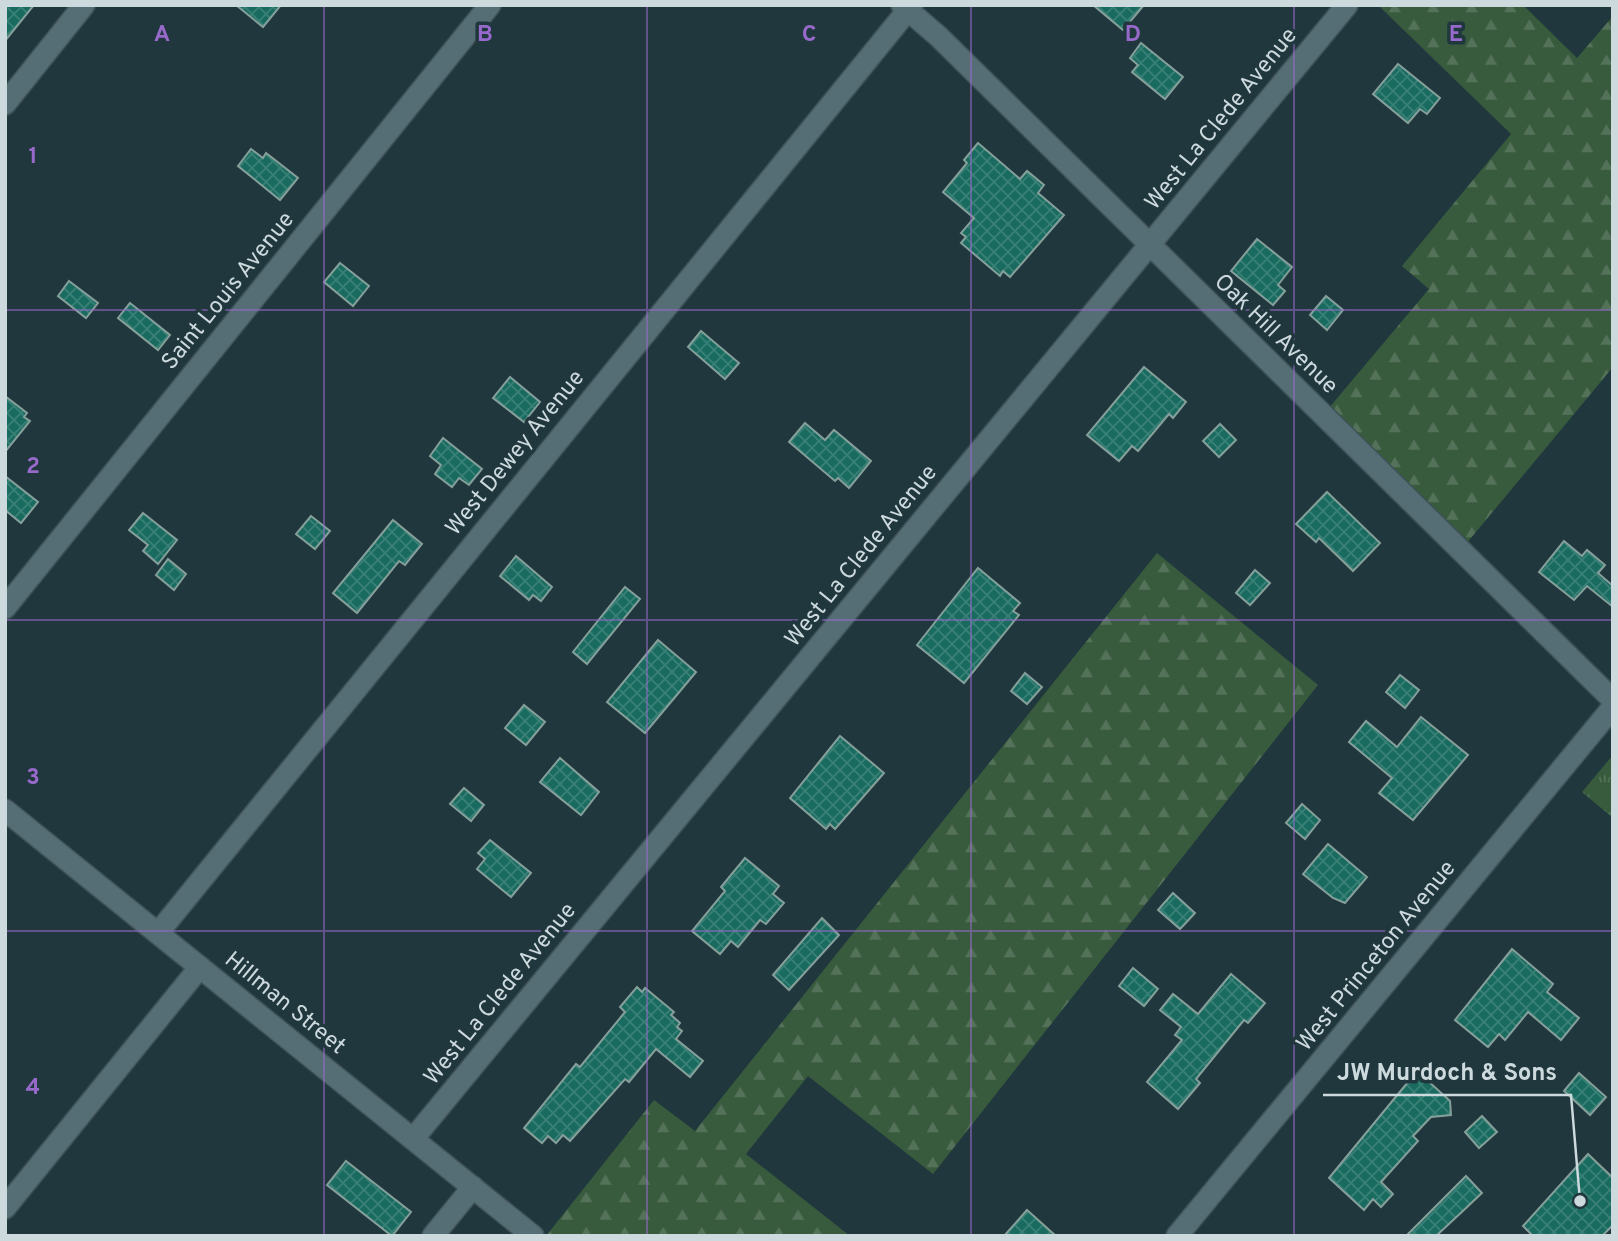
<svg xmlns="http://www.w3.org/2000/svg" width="1618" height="1241" font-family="Overpass,sans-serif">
<defs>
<pattern id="grass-tufts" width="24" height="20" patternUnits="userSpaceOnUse" patternTransform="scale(1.75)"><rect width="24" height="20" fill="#395b3d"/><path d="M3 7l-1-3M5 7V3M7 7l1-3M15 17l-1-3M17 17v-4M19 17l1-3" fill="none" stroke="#547259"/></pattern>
<pattern id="forest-firs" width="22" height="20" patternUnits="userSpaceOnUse" patternTransform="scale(1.75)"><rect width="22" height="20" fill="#395b3d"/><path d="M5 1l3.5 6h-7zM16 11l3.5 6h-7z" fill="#547259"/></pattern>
<pattern id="building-cross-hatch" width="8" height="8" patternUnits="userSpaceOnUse" patternTransform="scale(1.75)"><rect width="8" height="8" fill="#196b60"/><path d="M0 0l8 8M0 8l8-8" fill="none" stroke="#398076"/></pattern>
</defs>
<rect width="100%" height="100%" fill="#20373d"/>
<!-- grass -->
<polygon fill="url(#grass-tufts)" points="1613,755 1613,818 1582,792"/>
<!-- forest -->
<g fill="url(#forest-firs)">
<polygon points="1378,5 1523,5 1577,58 1613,16 1613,367 1461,550 1323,415 1429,289 1402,266 1511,134"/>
<polygon points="1157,553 1318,685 933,1174 808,1076 746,1154 850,1236 546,1236 654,1100 695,1131"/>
</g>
<!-- building -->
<g fill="url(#building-cross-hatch)" stroke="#859f9a" stroke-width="2">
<polygon points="5,5 34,5 5,41"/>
<polygon points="236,5 281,5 263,27"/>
<polygon points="1093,5 1144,5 1123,30"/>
<polygon points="1141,43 1183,77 1165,99 1132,72 1138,65 1130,58"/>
<polygon points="1398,64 1440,98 1427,114 1420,109 1408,123 1373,94"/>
<polygon points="978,143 1020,179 1027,171 1044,185 1038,193 1064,215 1010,277 1003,271 1000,276 961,243 966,237 961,233 974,218 943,192 967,163 964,160"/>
<polygon points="251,149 263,158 266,153 298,178 280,200 238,166"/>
<polygon points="1257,239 1292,267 1278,285 1285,291 1273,305 1231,271"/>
<polygon points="340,263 369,286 353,306 324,282"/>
<polygon points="69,281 98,303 86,318 58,296"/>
<polygon points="1326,296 1343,310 1327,330 1310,315"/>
<polygon points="130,303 170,335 158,350 118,318"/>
<polygon points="701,331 739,363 725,379 688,347"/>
<polygon points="1144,367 1186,402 1173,418 1169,414 1138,451 1132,446 1119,461 1087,435"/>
<polygon points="510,377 540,402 524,422 493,398"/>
<polygon points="5,396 27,413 24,417 30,421 5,452"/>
<polygon points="805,423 825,440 834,430 871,461 849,488 838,478 835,481 789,442"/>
<polygon points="1220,424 1236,440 1219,457 1203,441"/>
<polygon points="443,438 482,469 469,485 459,478 452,487 435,474 441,465 430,456"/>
<polygon points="5,476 38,502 21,523 5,510"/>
<polygon points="1327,492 1380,543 1353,571 1319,538 1316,542 1296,524"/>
<polygon points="143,513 177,540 158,564 143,551 148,545 129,530"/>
<polygon points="311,516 330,531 315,549 296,534"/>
<polygon points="393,520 422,544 405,565 399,561 357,613 333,593"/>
<polygon points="1564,541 1582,556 1587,550 1605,565 1598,573 1613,586 1613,607 1587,586 1574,600 1539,572"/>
<polygon points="516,556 552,587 541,601 533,595 529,600 500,576"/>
<polygon points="168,559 186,574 174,590 156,575"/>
<polygon points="978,568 1020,603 1013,611 1019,615 964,683 917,645"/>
<polygon points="1255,570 1270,583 1250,605 1236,593"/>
<polygon points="625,587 640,599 587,664 573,652"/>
<polygon points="658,640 696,672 645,733 607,702"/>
<polygon points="1025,673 1042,687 1027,704 1011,691"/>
<polygon points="1400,675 1419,690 1405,708 1386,692"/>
<polygon points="524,705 545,722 526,745 505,728"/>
<polygon points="1421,717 1468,755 1413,820 1379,793 1392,778 1349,742 1366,721 1397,747"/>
<polygon points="840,736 884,773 835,829 830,824 826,829 790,798"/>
<polygon points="560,758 599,792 581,815 540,782"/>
<polygon points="464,788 484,805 471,821 450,804"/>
<polygon points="1302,804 1320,820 1305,839 1286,823"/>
<polygon points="490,840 531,873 511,897 477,869 485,859 478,853"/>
<polygon points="1328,844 1367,877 1345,903 1333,898 1303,874"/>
<polygon points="745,858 779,886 773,894 784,903 766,924 760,920 738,947 731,941 720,954 692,931 725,891 721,887"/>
<polygon points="1173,893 1195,913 1180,929 1158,910"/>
<polygon points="822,918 839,935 789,990 773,975"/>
<polygon points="1512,949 1553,984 1547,992 1579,1018 1561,1040 1528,1012 1505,1040 1499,1034 1488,1047 1455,1020"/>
<polygon points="1133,968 1158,989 1144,1006 1119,986"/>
<polygon points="1231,974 1265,1003 1248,1023 1244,1020 1196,1079 1200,1083 1178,1109 1147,1082 1182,1040 1175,1035 1181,1027 1160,1010 1173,994 1198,1014"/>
<polygon points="637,987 642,992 645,988 674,1012 671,1015 680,1023 677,1027 682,1031 676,1039 703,1061 690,1077 656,1049 629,1082 625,1079 570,1141 563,1135 556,1143 548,1136 542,1143 524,1128 576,1064 580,1067 625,1012 620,1007"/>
<polygon points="1417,1071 1450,1101 1451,1115 1431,1117 1413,1136 1418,1141 1381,1182 1393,1194 1381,1207 1373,1199 1364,1210 1329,1178"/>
<polygon points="1579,1073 1606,1097 1590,1115 1564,1091"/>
<polygon points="1482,1116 1497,1132 1479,1148 1465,1132"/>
<polygon points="1588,1154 1613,1178 1613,1225 1602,1236 1533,1236 1523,1226"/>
<polygon points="346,1161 411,1212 392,1236 327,1185"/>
<polygon points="1466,1176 1482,1193 1465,1209 1436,1236 1406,1236"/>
<polygon points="1027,1210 1056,1236 1004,1236"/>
</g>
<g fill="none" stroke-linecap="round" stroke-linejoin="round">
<defs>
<g id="minor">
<polyline points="902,5 938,36 1613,700"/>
<polyline points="5,104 84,5"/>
<polyline points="5,608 490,5"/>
<polyline points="5,810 533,1236"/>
<polyline points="158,933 912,5"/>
<polyline points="413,1139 1347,5"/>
<polyline points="5,1208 200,967"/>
<polyline points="433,1236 473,1187"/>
<polyline points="1177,1236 1613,707"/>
</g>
</defs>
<!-- minor casing -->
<use href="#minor" stroke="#3e5257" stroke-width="24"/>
<!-- minor -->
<use href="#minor" stroke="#556d74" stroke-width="21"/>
</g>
<!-- grid -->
<path fill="none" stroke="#9769ca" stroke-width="2" stroke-opacity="0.55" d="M324,5v1231M647,5v1231M971,5v1231M1294,5v1231M5,310h1608M5,620h1608M5,931h1608"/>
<g text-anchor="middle" stroke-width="7" stroke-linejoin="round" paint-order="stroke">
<!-- street labels -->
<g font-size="23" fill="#ccd9dd" stroke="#20373d">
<text transform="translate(1220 118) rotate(-51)" y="8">West La Clede Avenue</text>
<text transform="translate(227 290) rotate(-51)" y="8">Saint Louis Avenue</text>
<text transform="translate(1277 333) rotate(44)" y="8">Oak Hill Avenue</text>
<text transform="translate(514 452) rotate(-51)" y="8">West Dewey Avenue</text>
<text transform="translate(860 555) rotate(-51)" y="8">West La Clede Avenue</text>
<text transform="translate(1375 955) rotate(-51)" y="8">West Princeton Avenue</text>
<text transform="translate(499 993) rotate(-51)" y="8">West La Clede Avenue</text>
<text transform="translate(286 1002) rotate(39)" y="8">Hillman Street</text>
</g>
</g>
<g font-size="23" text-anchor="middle" font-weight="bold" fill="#9769ca" stroke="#20373d" stroke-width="7" stroke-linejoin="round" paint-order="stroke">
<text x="162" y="41">A</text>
<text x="485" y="41">B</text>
<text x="809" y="41">C</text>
<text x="1133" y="41">D</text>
<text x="1456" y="41">E</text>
<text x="33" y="163">1</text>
<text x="33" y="473">2</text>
<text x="33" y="784">3</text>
<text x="33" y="1094">4</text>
</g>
<!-- callouts -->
<path fill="none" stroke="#ccd9dd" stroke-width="2.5" d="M1580 1201L1571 1095H1323"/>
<circle fill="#ccd9dd" stroke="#20373d" stroke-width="2.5" cx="1580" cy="1201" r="7"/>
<g font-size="24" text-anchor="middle" font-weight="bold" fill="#ccd9dd" stroke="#20373d" stroke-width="7" stroke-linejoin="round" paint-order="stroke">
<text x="1447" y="1080">JW Murdoch &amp; Sons</text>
</g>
<!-- border -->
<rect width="1618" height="1241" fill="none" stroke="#ccd9dd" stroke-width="14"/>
</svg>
